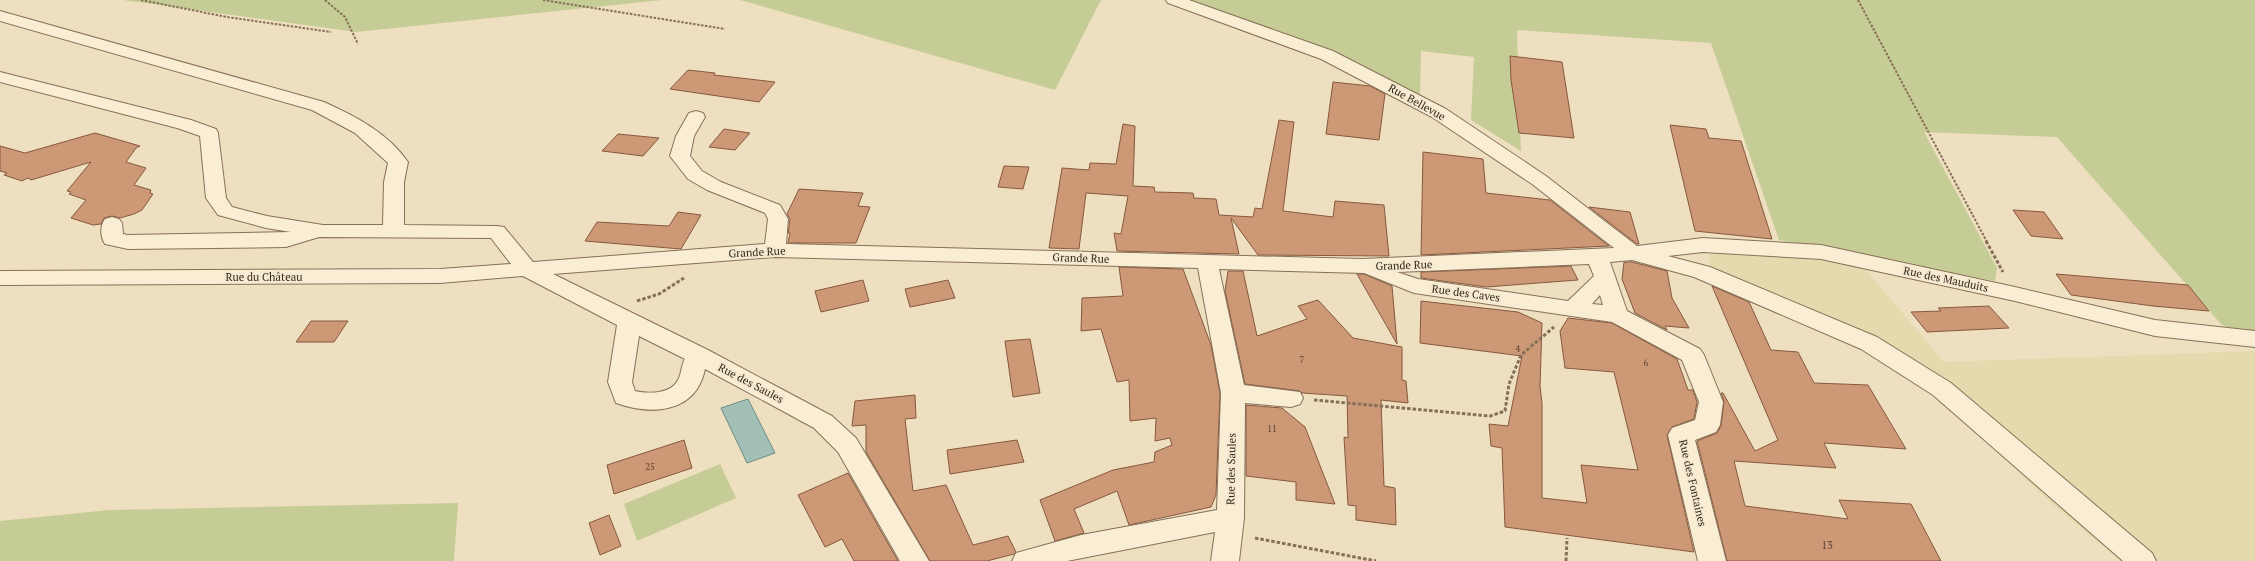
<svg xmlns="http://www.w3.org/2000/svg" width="2255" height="561" font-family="'PT Serif',serif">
<rect width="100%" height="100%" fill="#eedfc0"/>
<!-- farmland -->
<polygon fill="#e3daae" points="1709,248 1772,250 1860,263 1944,362 2255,351 2255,561 2120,561 2050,502 1942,400 1884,360 1769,306 1710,270"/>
<!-- green -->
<g fill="#c6cc95">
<polygon points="123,0 662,0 356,32"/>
<polygon points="740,0 1101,0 1055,90"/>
<polygon points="1163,0 2255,0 2255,349 2221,324 2057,137 1924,132 1997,268 1995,281 1779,240 1711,43 1517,30 1521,151 1471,120 1474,57 1421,51 1420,94 1405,98 1332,62"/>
<polygon points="720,464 736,498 637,541 624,504"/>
<polygon points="458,503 454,561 0,561 0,521 109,510"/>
</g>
<!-- water -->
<polygon fill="#a3c0b7" stroke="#6a8e84" points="748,399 775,453 747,463 721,408"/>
<!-- building -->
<g fill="#cc9876" stroke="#86593e">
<polygon points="1510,56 1562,62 1574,138 1519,133 1511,80"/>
<polygon points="688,70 715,73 714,75 775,82 759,102 670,89"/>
<polygon points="1333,82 1370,86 1385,94 1379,140 1326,134"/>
<polygon points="1279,120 1294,122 1283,211 1333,217 1335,201 1384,205 1389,256 1258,255 1231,218 1239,254 1117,251 1114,233 1121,234 1128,196 1086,193 1079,249 1049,248 1062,168 1089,170 1090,163 1116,164 1123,124 1135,126 1133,186 1154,187 1155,192 1193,193 1194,198 1216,199 1219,215 1253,217 1255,208 1262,209"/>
<polygon points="1670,125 1706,129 1709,138 1741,141 1772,239 1695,231"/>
<polygon points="724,129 750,133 735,150 709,147"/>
<polygon points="95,133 140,146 136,148 126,162 146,168 134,185 151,190 150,193 153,194 142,210 134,214 120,218 112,216 104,218 101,224 93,225 71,218 86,200 69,194 71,192 67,191 91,162 31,180 28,178 22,181 4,175 7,173 0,171 0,146 25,153"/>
<polygon points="618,134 659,138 643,156 602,151"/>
<polygon points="1423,152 1483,159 1486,193 1550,200 1609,246 1421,255"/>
<polygon points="1004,166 1029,167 1023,189 998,187"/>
<polygon points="799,189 863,193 858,206 870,207 856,243 788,243 790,233 788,233 790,219 787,214"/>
<polygon points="1589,207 1630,212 1639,244 1637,244"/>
<polygon points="2013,210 2044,212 2063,239 2031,236"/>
<polygon points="678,212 701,215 681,249 585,241 597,222 669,226"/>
<polygon points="1624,262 1632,262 1667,271 1672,298 1689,328 1665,326 1667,330 1635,313 1622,279"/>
<polygon points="1571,266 1578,280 1486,287 1421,278 1421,272"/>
<polygon points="1119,267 1183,269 1211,345 1220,393 1216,495 1211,507 1129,525 1117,491 1074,509 1084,533 1055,541 1040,500 1113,470 1154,462 1155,452 1172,445 1170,438 1155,441 1156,418 1130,421 1129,380 1117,382 1101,329 1081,331 1082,298 1123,296"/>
<polygon points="1228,271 1243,271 1257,336 1307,319 1298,306 1318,300 1353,338 1402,347 1402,380 1406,381 1408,403 1381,400 1384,486 1395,488 1396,525 1356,520 1356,506 1348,505 1344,437 1348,438 1347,396 1302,393 1300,391 1245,384 1225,291"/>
<polygon points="1357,274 1364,274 1392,286 1397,344"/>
<polygon points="2056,274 2188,285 2209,311 2153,306 2071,295"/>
<polygon points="863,280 869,301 821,312 815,291"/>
<polygon points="948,280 955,298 910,307 905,289"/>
<polygon points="1712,286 1749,302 1771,350 1798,352 1814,383 1868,385 1906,449 1824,443 1836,468 1734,461 1745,506 1848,519 1839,500 1911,504 1941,561 1727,561 1697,441 1717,433 1721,426 1724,402 1721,393 1723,393 1755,451 1778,440"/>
<polygon points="1421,301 1518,312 1542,323 1540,386 1542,403 1542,498 1587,503 1581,465 1638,470 1614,372 1565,368 1560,331 1568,318 1612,323 1677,359 1688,390 1693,390 1697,402 1694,419 1672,427 1667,435 1694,552 1505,527 1502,448 1491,446 1489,424 1508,426 1522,356 1420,343"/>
<polygon points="1989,306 2009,328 1927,332 1911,312 1941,311 1938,308"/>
<polygon points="311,321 348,321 334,342 296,342"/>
<polygon points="1030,339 1040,393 1013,397 1005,341"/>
<polygon points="915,395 916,418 905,419 913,491 946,485 973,545 1008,536 1016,552 1014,554 987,561 930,561 866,452 866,425 852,426 855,401"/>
<polygon points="1246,405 1282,408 1305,427 1335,504 1296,500 1296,482 1246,476"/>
<polygon points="684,440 692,468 614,494 607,465"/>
<polygon points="1017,440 1024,462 950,474 947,450"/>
<polygon points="848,473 898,561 854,561 842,539 825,547 798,495"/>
<polygon points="609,515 621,546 600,555 589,523"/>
</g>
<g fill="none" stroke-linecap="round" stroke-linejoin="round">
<defs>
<path id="minor" d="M1166,0h23l144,51 113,58 100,67 91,70 66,-8 118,7 194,42 140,33 100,11v16l-100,-11 -140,-35 -194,-42 -118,-7 -35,4 42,11 167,70 74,46 201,170 4,8h-33l-190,-166 -72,-46 -167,-72 -62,-17 -22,2 17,49 73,38 4,6 19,47 -3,23 -4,7 -21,8 31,121h-28l-30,-126 4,-7 23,-8 4,-18 -17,-42 -70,-38 -198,-29 -50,-20 -145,-4 25,116 56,7 3,6 -3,6 -9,3 -46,-4 -1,115 -5,43h-28l4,-29 -148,29h-55l4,-8 65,-18 136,-25 4,-117 -23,-125 -423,-11 -222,17 155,76 124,66 24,22 73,123h-29l-62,-109 -24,-24 -109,-59c-9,44 -53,47 -89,34l-8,-21 9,-57 -94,-49 -83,7 -440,2v-14l440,-2 71,-5 -20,-26 -172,-1 -33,10 -158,2 -23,-5c-5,-7 -5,-19 0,-25l7,-2 7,2 3,4 1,11 5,1 163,-3 -25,-4 -48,-13 -12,-17 -6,-62 -23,-8 -177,-46v-10l191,48 25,9 2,4 8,65 6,9 35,9 56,9h60l1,-43 4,-19 -33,-30 -43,-23 -312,-89v-10l324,91c31,14 64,31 84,60l-4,20v43l93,1 7,1 29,35 232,-18 3,-25 -3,-6 -58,-23 -19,-11 -18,-23 6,-20 13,-23 7,-2 7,2 2,4 -11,19 -4,20 12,15 19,11 59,23 8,14 -2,25 576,15 252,-11 -82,-64 -100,-67 -111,-58 -153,-56zM1589,264l5,12 -26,25 -150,-22 -21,-7zM1600,295l3,10 -11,-1zM639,336l46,23c-4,6 -3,14 -7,21 -7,14 -29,14 -43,11l-3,-9z"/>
</defs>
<!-- minor casing -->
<use href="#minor" stroke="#877058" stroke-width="2"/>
<!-- path-far1 -->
<g stroke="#877058" stroke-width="2" stroke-dasharray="2.5 1.5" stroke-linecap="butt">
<polyline points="141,0 227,17 331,32"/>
<polyline points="325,0 345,17 358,44"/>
<polyline points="543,0 725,29"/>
<polyline points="1858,0 1987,242"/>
</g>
<!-- path -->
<g stroke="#877058" stroke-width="3" stroke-dasharray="3.5 2" stroke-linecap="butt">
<polyline points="1986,241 2003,272"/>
<polyline points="637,301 659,294 684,278"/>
<polyline points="1314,400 1490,416 1505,411 1509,384 1521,355 1554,327"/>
<polyline points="1255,538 1376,561"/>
<polyline points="1566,561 1567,538"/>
</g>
<!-- minor -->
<use href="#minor" fill="#f9edd3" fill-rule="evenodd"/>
</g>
<g text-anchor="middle" stroke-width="4" stroke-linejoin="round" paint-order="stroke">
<!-- number labels -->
<g font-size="9" fill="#5c4533">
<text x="1518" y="352">4</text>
<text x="1302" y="363">7</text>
<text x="1646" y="366">6</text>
<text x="1272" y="432">11</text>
<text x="650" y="470">25</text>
</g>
<!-- street labels -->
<g font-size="11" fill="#36291d" stroke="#f5ead0">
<text transform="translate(1417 102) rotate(29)" y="4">Rue Bellevue</text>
<text transform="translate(757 252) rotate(-3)" y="4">Grande Rue</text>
<text transform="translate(1081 258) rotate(2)" y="4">Grande Rue</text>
<text transform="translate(1404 265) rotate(-2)" y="4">Grande Rue</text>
<text x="264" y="281">Rue du Château</text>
<text transform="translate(1946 279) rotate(12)" y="4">Rue des Mauduits</text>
<text transform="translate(1466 293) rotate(8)" y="4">Rue des Caves</text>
<text transform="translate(751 383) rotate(28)" y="4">Rue des Saules</text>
<text transform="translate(1231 469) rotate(-89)" y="4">Rue des Saules</text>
<text transform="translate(1693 483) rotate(77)" y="4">Rue des Fontaines</text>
</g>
<!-- near-number labels -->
<g font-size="11" fill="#5c4533">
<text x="1827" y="549">13</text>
</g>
</g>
</svg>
